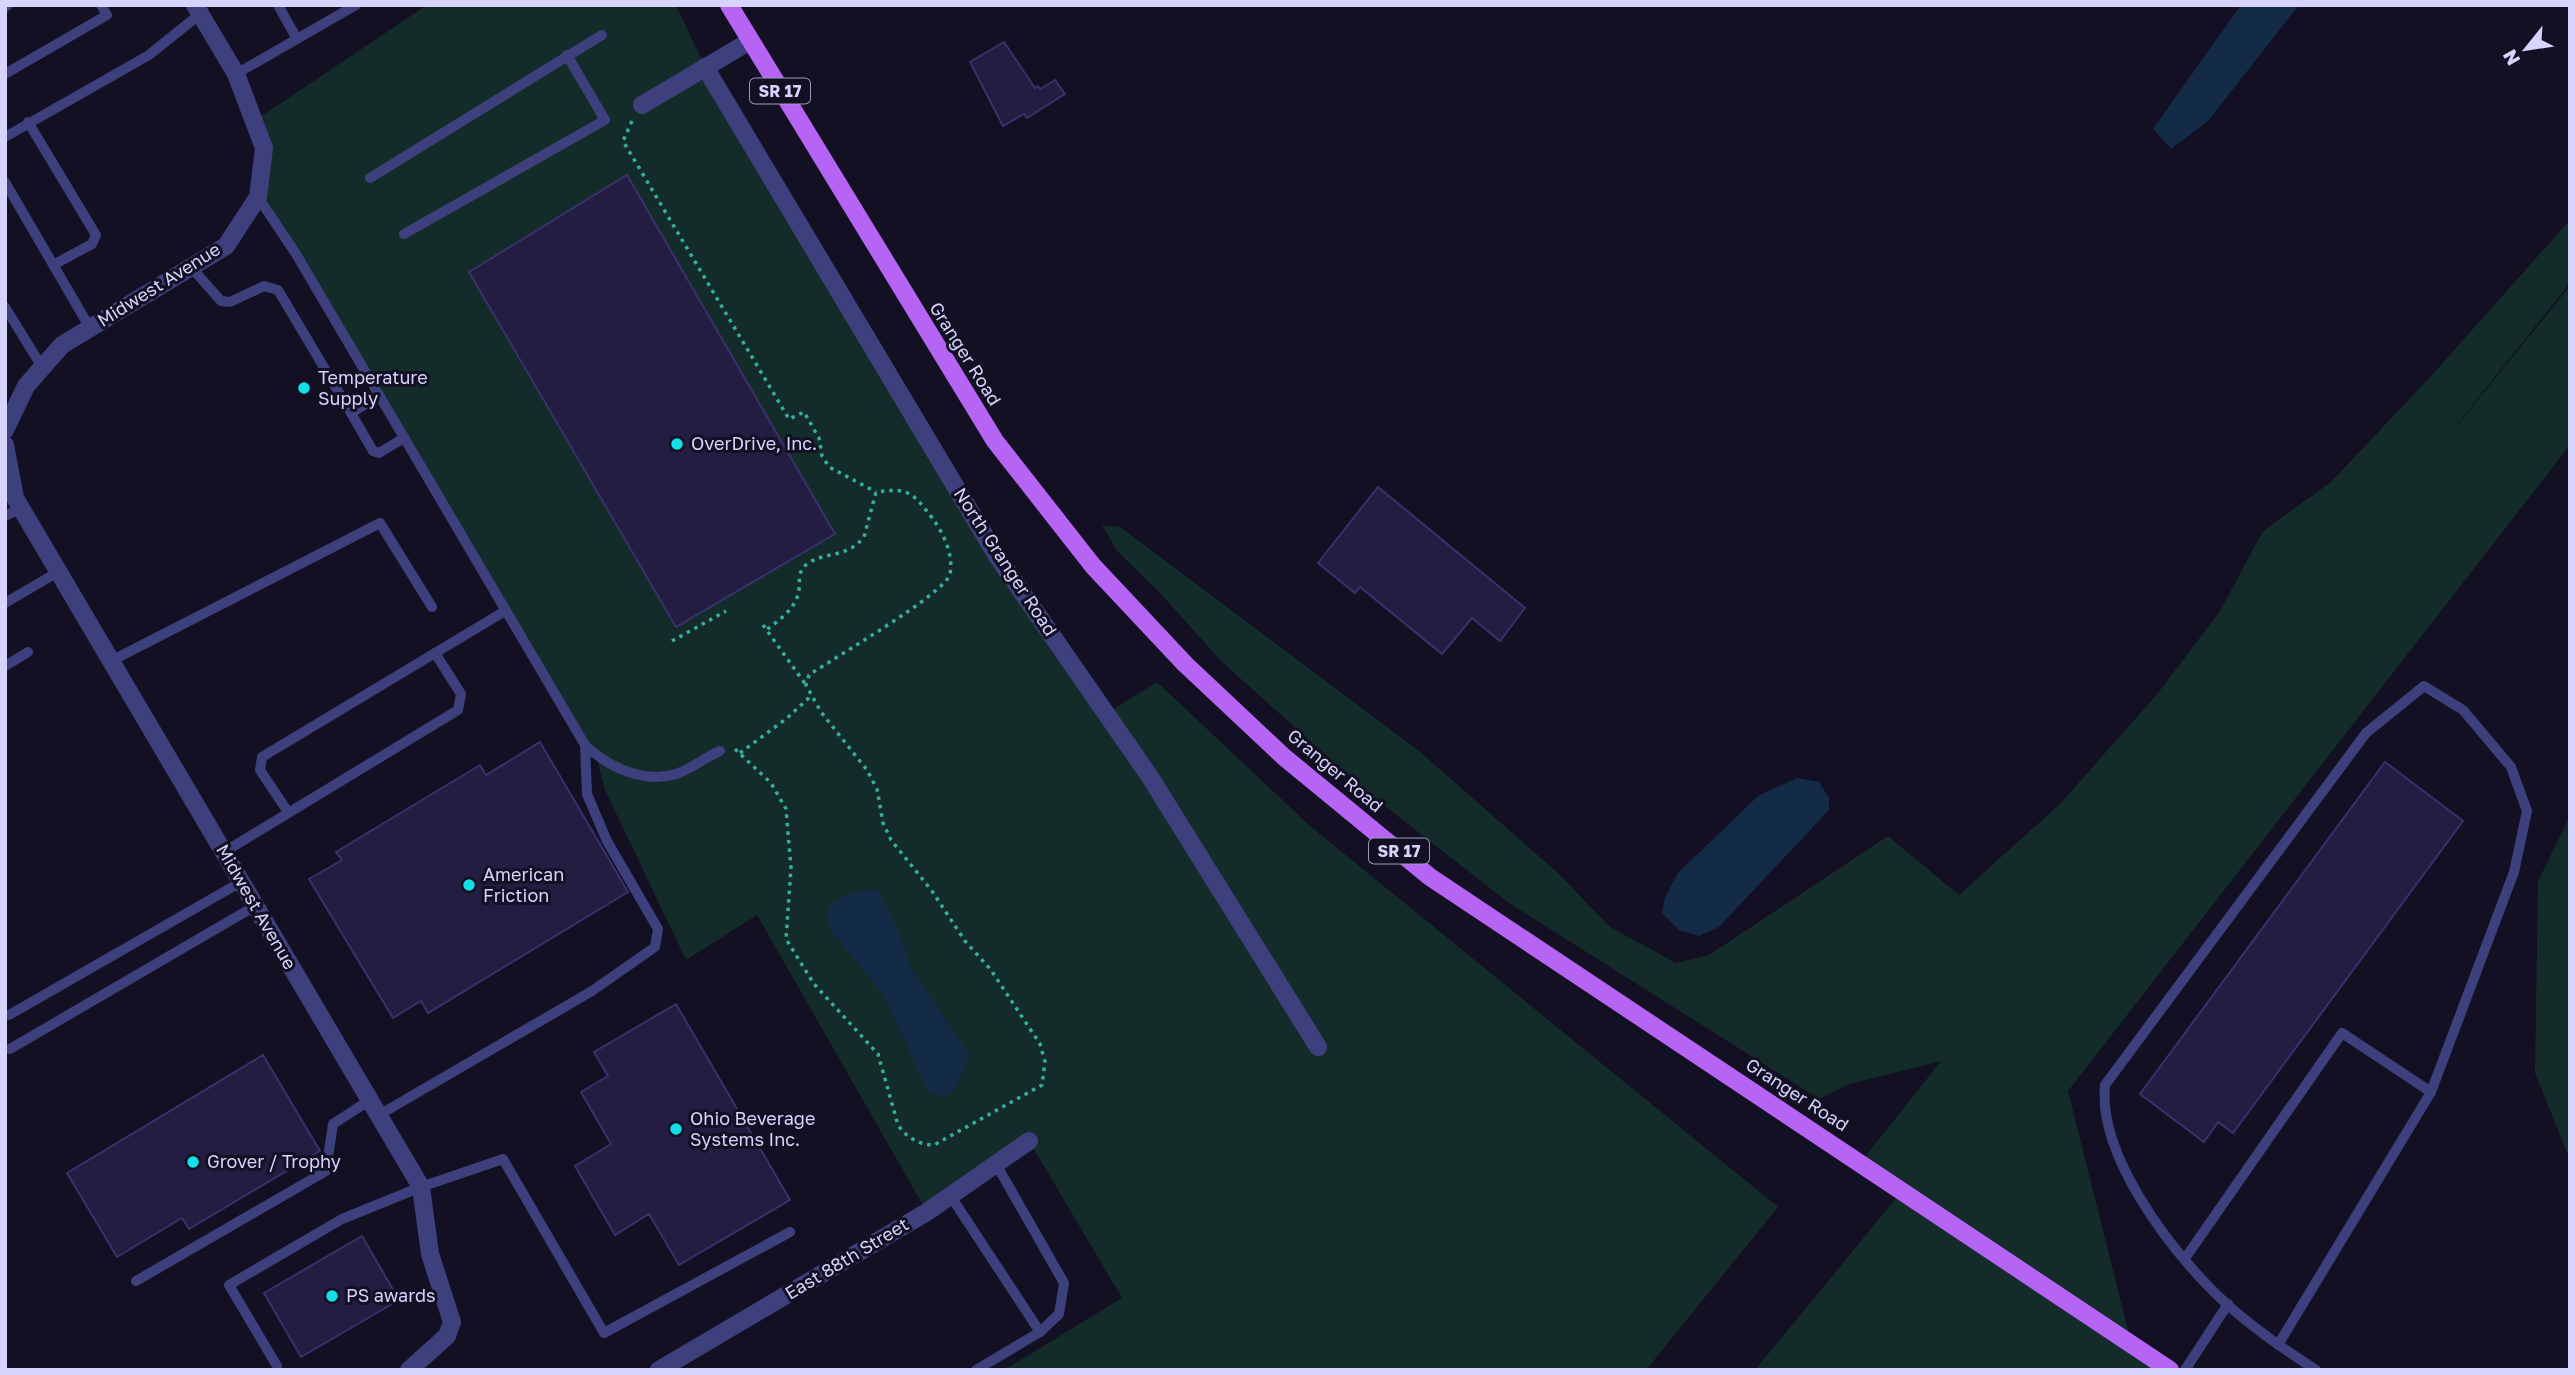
<svg xmlns="http://www.w3.org/2000/svg" width="2575" height="1375" font-family="'Golos Text',sans-serif">
<rect width="100%" height="100%" fill="#121022"/>
<!-- green -->
<g fill="#132c29">
<polygon points="427,5 676,5 705,67 872,348 1107,713 1157,682 1310,826 1778,1207 1646,1370 1004,1370 1122,1298 1029,1141 927,1212 757,915 686,960 605,790 596,755 263,203 254,121"/>
<polygon points="2570,220 2570,283 2419,472 2570,286 2570,445 2068,1091 2131,1342 2170,1370 1755,1370 1902,1191 1861,1162 1941,1061 1849,1084 1819,1099 1509,903 1367,792 1221,661 1161,594 1117,551 1102,525 1120,527 1419,751 1558,873 1610,927 1676,963 1709,955 1888,836 1959,895 2061,803 2158,693 2220,611 2263,531 2331,482 2432,375"/>
<polygon points="2570,816 2570,1160 2535,1073 2538,881"/>
</g>
<!-- water -->
<g fill="#142b48">
<polygon points="2241,5 2299,5 2208,121 2171,149 2153,129"/>
<polygon points="1797,778 1819,782 1829,798 1829,810 1719,927 1699,936 1679,930 1662,913 1665,897 1678,873 1758,796"/>
<path d="M877,889l24,48 9,29 60,90 -17,36 -7,5 -15,-3 -5,-8 -44,-93 -51,-62c-14,-36 20,-38 46,-42z"/>
</g>
<!-- building -->
<g fill="#231d42" stroke="#39316c" stroke-width="2">
<polygon points="1004,42 1035,88 1038,86 1040,89 1055,80 1065,94 1027,118 1024,114 1003,126 970,62"/>
<polygon points="627,175 835,534 676,627 469,272"/>
<polygon points="1378,487 1525,608 1500,641 1472,618 1442,654 1360,587 1355,593 1318,563"/>
<polygon points="540,742 628,892 428,1013 421,1001 393,1018 309,879 342,860 336,852 480,765 486,775"/>
<polygon points="2385,762 2463,821 2233,1133 2218,1122 2204,1142 2140,1094"/>
<polygon points="676,1004 790,1200 679,1265 649,1214 615,1235 575,1166 611,1144 581,1092 608,1076 594,1052"/>
<polygon points="263,1055 320,1151 189,1229 182,1218 117,1257 67,1173"/>
<polygon points="362,1236 399,1300 301,1357 264,1293"/>
</g>
<g fill="none" stroke-linecap="round" stroke-linejoin="round">
<!-- path -->
<g stroke="#38ac9e" stroke-width="3.5" stroke-dasharray="3.5 5" stroke-linecap="butt">
<polyline points="632,121 623,141 789,419 804,412 819,438 822,456 829,467 876,492"/>
<polyline points="763,625 806,685"/>
<polyline points="672,641 726,611"/>
<path d="M735,749l36,34 15,26 5,59 -5,71 28,45 64,70 20,71c8,12 21,20 36,20l108,-60 3,-23 -5,-18 -49,-74 -26,-29 -33,-50 -41,-51 -8,-17 -6,-34 -10,-19 -46,-58 -15,-27 3,-10c23,-16 136,-81 141,-101 4,-19 -7,-41 -17,-55 -20,-26 -24,-32 -57,-27l-12,45c-18,22 -39,14 -57,27 -11,8 -6,20 -9,31 -5,16 -20,26 -33,36"/>
<polyline points="740,753 786,719 812,695"/>
</g>
<!-- service -->
<g stroke="#3e407d" stroke-width="10">
<polyline points="278,5 297,39"/>
<polyline points="5,7 8,5"/>
<polyline points="5,74 107,15 101,5"/>
<polyline points="236,74 356,5"/>
<polyline points="28,122 96,235 92,244 53,265"/>
<polyline points="5,137 149,55 200,14"/>
<polyline points="370,178 602,35"/>
<polyline points="5,182 90,328"/>
<path d="M258,197l38,57 289,491c23,22 59,39 91,29 16,-5 29,-17 44,-23"/>
<polyline points="404,234 605,120 567,55"/>
<polyline points="191,267 221,301 230,302 264,286 278,290 351,413"/>
<polyline points="5,307 42,367"/>
<polyline points="379,396 351,413 373,451 379,453 404,438"/>
<polyline points="5,516 21,508"/>
<polyline points="5,603 58,572"/>
<polyline points="111,661 380,523 432,607"/>
<polyline points="5,666 28,652"/>
<polyline points="288,812 260,770 262,757 505,611"/>
<polyline points="224,852 458,710 461,694 435,653"/>
<polyline points="9,1015 241,882"/>
<polyline points="10,1049 255,906"/>
<polyline points="379,1115 592,991 655,947 658,929 607,841 587,794 585,745"/>
<polyline points="996,1164 1064,1283 1059,1314 1040,1332"/>
<polyline points="950,1195 1040,1332 976,1370"/>
<polyline points="2186,1257 2342,1033 2431,1092 2278,1345"/>
<polyline points="136,1281 326,1171 333,1124 370,1100"/>
<polyline points="277,1366 229,1285 342,1219 421,1187 503,1159 604,1333 790,1232"/>
<polyline points="2185,1370 2228,1304"/>
<path d="M2316,1370c-35,-23 -72,-48 -102,-78 -47,-47 -116,-138 -109,-207l261,-352 58,-47 39,24 48,57 16,44 -13,61 -83,220"/>
</g>
<!-- minor -->
<g stroke="#3e407d" stroke-width="18">
<polyline points="705,67 997,556 1150,777 1318,1047"/>
<polyline points="642,105 750,41"/>
<polyline points="5,430 26,386 62,345 226,246 258,197 264,148 236,74 195,5"/>
<polyline points="5,445 15,498 421,1187 430,1254 452,1322 447,1336 409,1370"/>
<polyline points="659,1370 927,1212 1029,1141"/>
</g>
<!-- primary -->
<polyline stroke="#b564f3" stroke-width="18" points="729,5 995,441 1093,566 1185,664 1284,757 1430,877 2170,1370"/>
</g>
<!-- markers -->
<g fill="#12e0e9" stroke="#121022" stroke-width="2.5">
<circle cx="304" cy="388" r="7"/>
<circle cx="677" cy="444" r="7"/>
<circle cx="469" cy="885" r="7"/>
<circle cx="676" cy="1129" r="7"/>
<circle cx="193" cy="1162" r="7"/>
<circle cx="332" cy="1296" r="7"/>
</g>
<g text-anchor="middle" stroke-width="6" stroke-linejoin="round" paint-order="stroke">
<!-- shield labels -->
<g fill="#121022" stroke="#9b99bb" stroke-width="2">
<rect x="750" y="78.5" width="60" height="25" rx="5"/>
<rect x="1369" y="838.5" width="60" height="25" rx="5"/>
</g>
<g font-size="16" font-weight="bold" fill="#d6d4fc">
<text x="780" y="97">SR 17</text>
<text x="1399" y="857">SR 17</text>
</g>
<!-- street labels -->
<g font-size="18" fill="#d6d4fc" stroke="#121022">
<text transform="translate(159 285) rotate(-32)" y="6">Midwest Avenue</text>
<text transform="translate(965 354) rotate(58)" y="6">Granger Road</text>
<text transform="translate(1005 562) rotate(57)" y="6">North Granger Road</text>
<text transform="translate(1335 771) rotate(40)" y="6">Granger Road</text>
<text transform="translate(256 907) rotate(60)" y="6">Midwest Avenue</text>
<text transform="translate(1797 1095) rotate(33)" y="6">Granger Road</text>
<text transform="translate(847 1259) rotate(-31)" y="6">East 88th Street</text>
</g>
<!-- poi labels -->
<g font-size="18" fill="#d6d4fc" stroke="#121022" text-anchor="start">
<text x="318" y="384">Temperature<tspan x="318" dy="21">Supply</tspan></text>
<text x="691" y="450">OverDrive, Inc.</text>
<text x="483" y="881">American<tspan x="483" dy="21">Friction</tspan></text>
<text x="690" y="1125">Ohio Beverage<tspan x="690" dy="21">Systems Inc.</tspan></text>
<text x="207" y="1168">Grover / Trophy</text>
<text x="346" y="1302">PS awards</text>
</g>
</g>
<!-- border -->
<rect width="2575" height="1375" fill="none" stroke="#d6d4fc" stroke-width="14"/>
<!-- north arrow -->
<g transform="translate(2526 49) rotate(240)" stroke="#121022" stroke-width="5" paint-order="stroke">
<path d="M0-5L12 26L0 18L-12 26Z" fill="#d6d4fc"/>
<text y="-10" font-size="19" font-weight="bold" text-anchor="middle" fill="#d6d4fc">N</text>
</g>
</svg>
